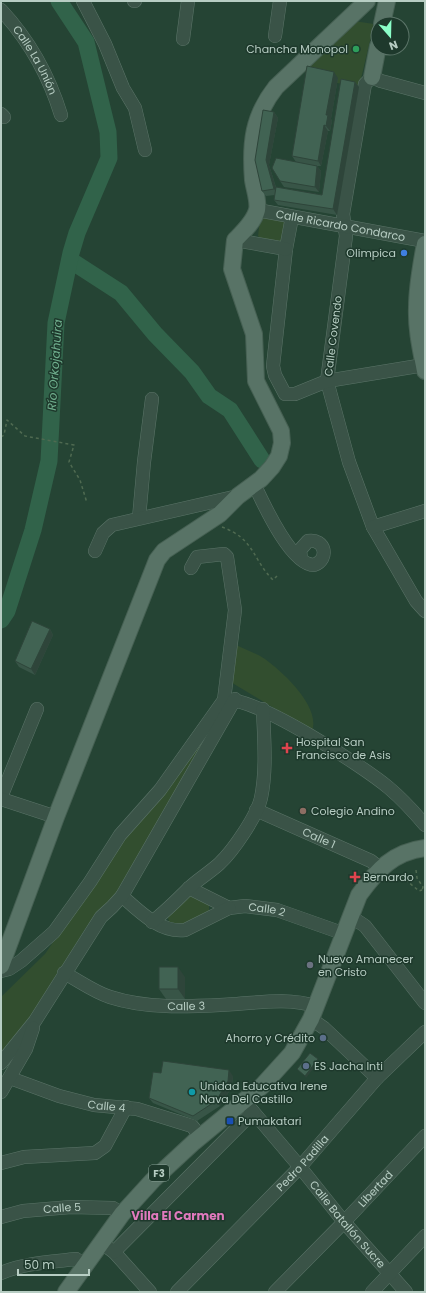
<svg xmlns="http://www.w3.org/2000/svg" width="426" height="1293" font-family="Poppins,sans-serif">
<rect width="100%" height="100%" fill="#254434"/>
<!-- green -->
<g fill="#324e2f">
<polygon points="354,21 374,24 359,87 337,83 311,72 304,72"/>
<polygon points="263,218 283,221 285,223 283,239 280,242 261,239 258,236 260,220"/>
<path d="M234,644c10,5 22,9 31,15 18,13 56,48 47,72l-83,-50z"/>
<polygon points="222,711 112,901 87,926 15,1042 1,1054 1,997 45,954 119,845"/>
<polygon points="192,896 209,904 209,911 181,925 169,922 168,917 189,897"/>
</g>
<g fill="none" stroke-linecap="round" stroke-linejoin="round">
<!-- river -->
<g stroke="#31634a" stroke-width="17">
<polyline points="70,260 121,293 155,334 192,372 209,396 230,410 262,460"/>
<polyline points="1,620 7,611 33,530 49,461 56,323 71,253 77,233 109,158 108,132 86,42 59,1"/>
</g>
<defs>
<g id="minor">
<polyline points="83,1 105,44 123,88 135,108 145,150"/>
<polyline points="134,1 135,1"/>
<path id="s1" d="M1,10c28,30 48,66 60,105"/>
<polyline points="275,36 280,1"/>
<polyline points="183,39 188,1"/>
<polyline points="425,93 381,81 372,77 365,84 343,214 346,236 327,381 349,462 373,527 416,601 425,611"/>
<polyline points="1,114 4,117"/>
<path id="s2" d="M257,210l168,31"/>
<polyline points="292,217 286,249 273,366 275,375 285,394 295,394 327,381 424,365"/>
<polyline points="235,240 286,249"/>
<path d="M254,484c9,19 37,81 60,81 16,-6 11,-27 -6,-24l-8,9 1,9"/>
<polyline points="139,518 144,462 152,399"/>
<polyline points="373,527 425,511"/>
<polyline points="95,551 103,533 112,525 238,496"/>
<path d="M227,700c30,-2 136,66 162,88 13,11 25,24 36,37"/>
<polyline points="1,797 37,709"/>
<polyline points="1,799 56,817"/>
<path id="s3" d="M256,810l115,51 10,8"/>
<path id="s4" d="M189,888l40,20 16,-2 32,4 68,24"/>
<path d="M122,896c17,15 38,37 63,34l44,-22"/>
<polyline points="350,916 365,926 425,1003"/>
<path d="M152,922c13,-10 24,-21 36,-33 9,-9 21,-16 31,-25 14,-13 38,-48 42,-66 6,-29 3,-60 2,-89"/>
<polyline points="1,971 9,969 21,961 54,932 90,882 120,835 160,790 224,700 235,610 227,557 224,554 197,557 191,568"/>
<path id="s5" d="M64,973c14,7 30,19 46,24 40,13 85,9 127,7 26,-2 53,-6 78,2"/>
<polyline points="311,1019 324,1028 377,1078"/>
<polyline points="1,1063 35,1021 101,917 112,907 122,896 235,699"/>
<path id="s6" d="M10,1078l49,18 35,9 43,4 55,17 9,11"/>
<polyline points="1,1092 26,1049 33,1028"/>
<path id="s7" d="M244,1101l56,66 44,55 62,70"/>
<polyline points="1,1163 24,1157 95,1153 105,1146 126,1107"/>
<path id="s8" d="M1,1217l22,-6 48,-4 42,1 9,6"/>
<polyline points="107,1247 114,1252 150,1292"/>
<polyline points="114,1252 253,1112"/>
<path d="M1,1273c24,-10 49,-11 75,-14l9,7"/>
<path id="s9" d="M177,1292l123,-125 77,-89 48,-46"/>
<path id="s10" d="M275,1292l69,-70 81,-86"/>
<polyline points="372,1292 425,1236"/>
</g>
<g id="major">
<polyline points="382,24 387,1"/>
<polyline points="372,77 378,46"/>
<path d="M425,244c-4,21 -8,42 -8,63 -1,22 4,43 8,64"/>
<path d="M1,966l55,-149 101,-257 7,-9 56,-37 18,-18 23,-17 11,-12 7,-11 3,-13 -1,-12 -25,-50 -2,-47 -22,-65 3,-29c8,-8 19,-18 22,-30 2,-8 -3,-22 -4,-30 -3,-37 0,-64 23,-93l91,-86"/>
<path d="M66,1292l56,-78 31,-34 41,-38 68,-56 30,-33 19,-34 48,-124c18,-25 34,-43 66,-47"/>
</g>
</defs>
<!-- minor casing -->
<use href="#minor" stroke="#5b7468" stroke-width="14"/>
<!-- major casing -->
<use href="#major" stroke="#466053" stroke-width="18"/>
<!-- path -->
<g stroke="#4f6a51" stroke-width="1.5" stroke-dasharray="3 3" stroke-linecap="butt">
<polyline points="1,437 4,435 7,420 25,436 74,445 69,462 80,480 87,503"/>
<path d="M222,527c33,12 30,32 51,53l4,-4"/>
<polyline points="416,870 417,878 423,887 422,890"/>
<polyline points="401,876 419,891 422,890 425,892"/>
</g>
<!-- minor -->
<use href="#minor" stroke="#3a5347" stroke-width="13"/>
<!-- major -->
<use href="#major" stroke="#587366" stroke-width="16"/>
</g>
<!-- wall -->
<g fill="#385547">
<polygon points="338,78 331,119 332,121 330,131 328,131 321,166 317,166 321,171 319,192 284,187 280,181 296,162 292,156"/>
<polygon points="355,82 359,87 337,215 278,205 274,200 275,195 266,196 262,191 274,112 278,118 269,165 276,187 322,195"/>
<polygon points="50,629 53,635 35,675 19,667 15,661"/>
<polygon points="185,977 185,999 166,999 159,989"/>
<polygon points="161,1073 233,1076 232,1087 220,1106 197,1121 153,1103 149,1098"/>
</g>
<!-- shaded-wall -->
<g fill="#2e453a">
<polygon points="334,72 338,78 331,119 332,121 330,131 326,126 326,115"/>
<polygon points="355,82 359,87 337,215 333,209"/>
<polygon points="274,112 278,118 269,165 278,194 274,189 266,160"/>
<polygon points="324,125 328,131 321,166 318,161"/>
<polygon points="317,166 321,171 319,192 315,187"/>
<polygon points="50,629 53,635 35,675 31,669"/>
<polygon points="178,967 185,977 185,999 178,989"/>
<polygon points="318,1059 319,1061 306,1078 305,1076"/>
<polygon points="229,1070 233,1076 232,1087 220,1106 216,1101"/>
</g>
<!-- building -->
<g fill="#416353" stroke="#2e453a">
<polygon points="307,66 334,72 326,115 328,115 326,126 324,125 318,161 292,156"/>
<polygon points="341,79 355,82 333,209 274,200 276,187 322,195"/>
<polygon points="263,110 274,112 266,160 274,189 262,191 255,160"/>
<polygon points="276,158 317,166 315,187 280,181 272,168"/>
<polygon points="32,621 50,629 31,669 15,661"/>
<rect x="159" y="967" width="19" height="22"/>
<polygon points="310,1053 318,1059 305,1076 297,1069"/>
<polygon points="163,1061 229,1070 228,1081 216,1101 193,1116 149,1098 153,1072 161,1073"/>
</g>
<!-- markers -->
<circle fill="#2e9e5b" stroke="#1e392c" stroke-width="1.5" cx="356" cy="49" r="4"/>
<circle fill="#3f7fe0" stroke="#1e392c" stroke-width="1.5" cx="404" cy="253" r="4"/>
<g fill="#e0444e" stroke="#1e392c" stroke-width="1.5">
<path d="M285 742h4v4h4v4h-4v4h-4v-4h-4v-4h4z"/>
<path d="M353 871h4v4h4v4h-4v4h-4v-4h-4v-4h4z"/>
</g>
<circle fill="#8d6e63" stroke="#1e392c" stroke-width="1.5" cx="303" cy="811" r="4"/>
<circle fill="#6b7280" stroke="#1e392c" stroke-width="1.5" cx="310" cy="965" r="4"/>
<g fill="#5c6f8a" stroke="#1e392c" stroke-width="1.5">
<circle cx="323" cy="1038" r="4"/>
<circle cx="306" cy="1066" r="4"/>
</g>
<circle fill="#0f9aa8" stroke="#1e392c" stroke-width="1.5" cx="192" cy="1092" r="4"/>
<rect fill="#1a4fb4" stroke="#1e392c" stroke-width="1.5" x="226" y="1117" width="8" height="8" rx="2"/>
<g text-anchor="middle" stroke-width="3" stroke-linejoin="round" paint-order="stroke">
<!-- shield labels -->
<rect fill="#1e392c" stroke="#89a196" stroke-width="1" x="149" y="1165" width="20" height="16" rx="3"/>
<g font-size="10" font-weight="bold" fill="#b7cdc3">
<text x="159" y="1177">F3</text>
</g>
<!-- poi labels -->
<g font-size="11" fill="#b7cdc3" stroke="#1e392c" text-anchor="start">
<text x="348" y="53" text-anchor="end">Chancha Monopol</text>
<text x="396" y="257" text-anchor="end">Olimpica</text>
<text x="296" y="746">Hospital San<tspan x="296" dy="13">Francisco de Asis</tspan></text>
<text x="311" y="815">Colegio Andino</text>
<text x="363" y="881">Bernardo</text>
<text x="318" y="963">Nuevo Amanecer<tspan x="318" dy="13">en Cristo</tspan></text>
<text x="315" y="1042" text-anchor="end">Ahorro y Crédito</text>
<text x="314" y="1070">ES Jacha Inti</text>
<text x="200" y="1090">Unidad Educativa Irene<tspan x="200" dy="13">Nava Del Castillo</tspan></text>
<text x="238" y="1125">Pumakatari</text>
</g>
<!-- street labels -->
<g font-size="11" fill="#b7cdc3" stroke="#1e392c">
<text dy="4" stroke="none"><textPath href="#s1" startOffset="61">Calle La Unión</textPath></text>
<text dy="4" stroke="none"><textPath href="#s2" startOffset="85">Calle Ricardo Condarco</textPath></text>
<text transform="translate(333 336) rotate(-83)" y="4">Calle Covendo</text>
<text dy="4" stroke="none"><textPath href="#s3" startOffset="69">Calle 1</textPath></text>
<text dy="4" stroke="none"><textPath href="#s4" startOffset="83">Calle 2</textPath></text>
<text dy="4" stroke="none"><textPath href="#s5" startOffset="129">Calle 3</textPath></text>
<text dy="4" stroke="none"><textPath href="#s6" startOffset="101">Calle 4</textPath></text>
<text dy="4" stroke="none"><textPath href="#s9" startOffset="180">Pedro Padilla</textPath></text>
<text dy="4" stroke="none"><textPath href="#s10" startOffset="144">Libertad</textPath></text>
<text dy="4" stroke="none"><textPath href="#s8" startOffset="62">Calle 5</textPath></text>
<text dy="4" stroke="none"><textPath href="#s7" startOffset="161">Calle Batallón Sucre</textPath></text>
</g>
<!-- water labels -->
<g font-size="12" font-style="italic" fill="#6fae8d" stroke="#1e392c">
<text transform="translate(55 365) rotate(-86)" y="4">Río Orkojahuira</text>
</g>
<!-- neighbourhood labels -->
<g font-size="12" font-weight="bold" fill="#e17abe" stroke="#1e392c">
<text x="178" y="1220">Villa El Carmen</text>
</g>
</g>
<!-- border -->
<rect width="426" height="1293" fill="none" stroke="#b7cdc3" stroke-width="4"/>
<!-- north arrow -->
<g transform="translate(390 36) rotate(160)"><circle r="19" fill="#1e392c" stroke="#5b7468"/>
<path d="M0-3L7 15L0 10L-7 15Z" fill="#8bfec8"/>
<text y="-6" font-size="11" font-weight="bold" text-anchor="middle" fill="#b7cdc3">N</text>
</g>
<!-- scale -->
<path d="M18 1269v6h71v-6" fill="none" stroke="#b7cdc3" stroke-width="2"/>
<text x="24" y="1269" font-size="12" fill="#b7cdc3" stroke="#1e392c" stroke-width="3" paint-order="stroke">50 m</text>
</svg>
